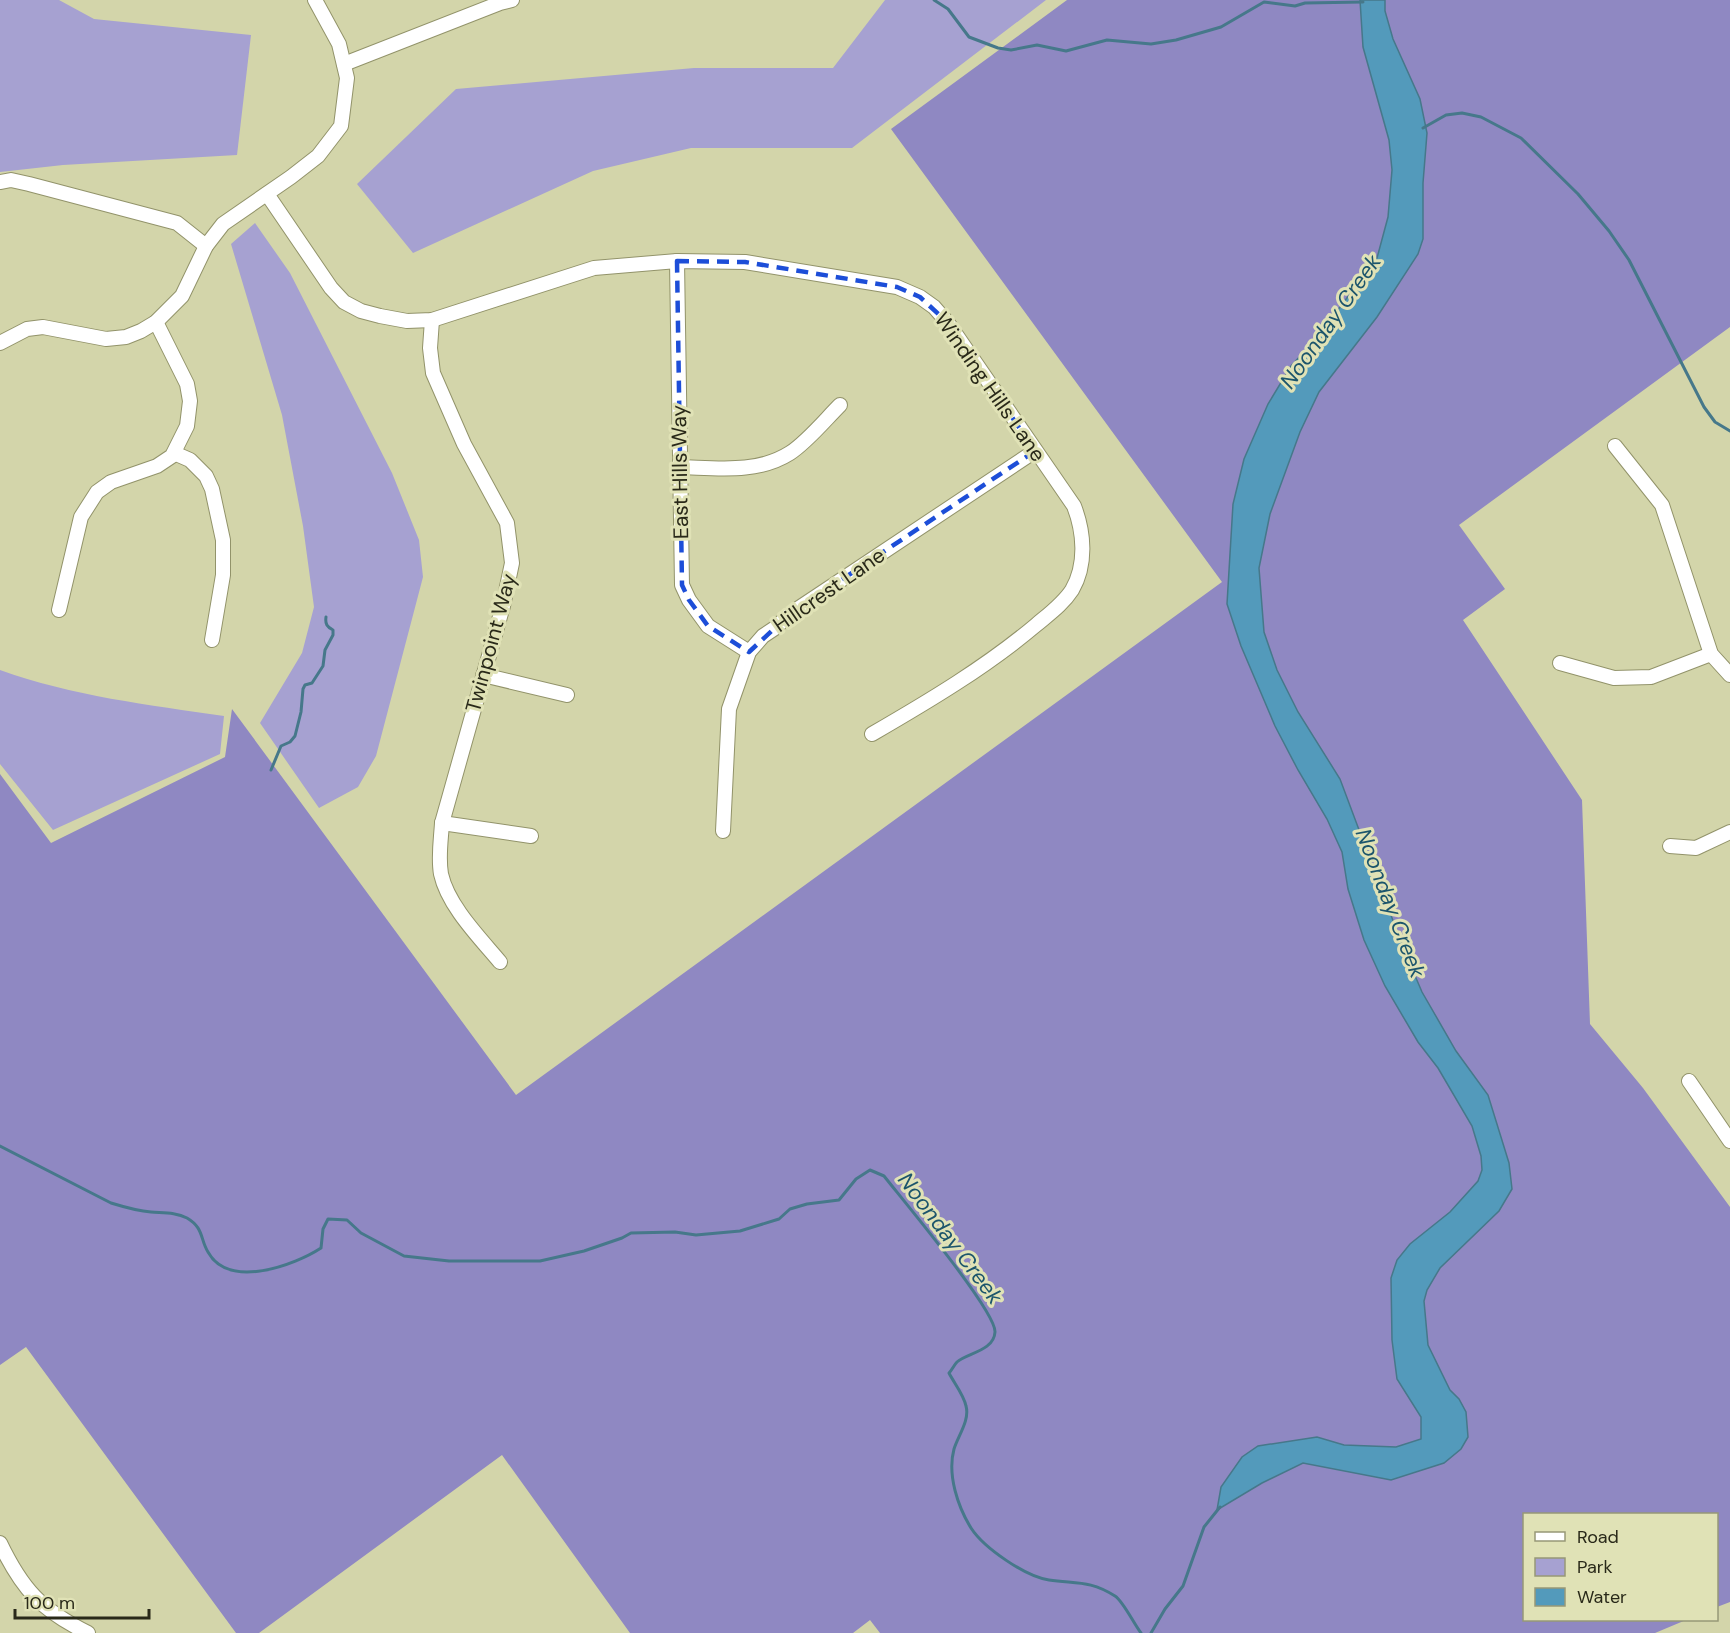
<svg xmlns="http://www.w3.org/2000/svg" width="1730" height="1633" font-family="'DM Sans',sans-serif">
<rect width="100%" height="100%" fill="#d3d5aa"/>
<!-- green -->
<g fill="#a6a1d1">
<polygon points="0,0 59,0 94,19 251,35 237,155 63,165 0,172"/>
<polygon points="885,0 1046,0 852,148 691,148 593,171 413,253 357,184 456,89 694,68 833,68"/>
<polygon points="255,223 290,273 392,473 419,540 423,577 376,756 358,787 319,808 260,723 302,653 314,607 303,526 282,415 231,244"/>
<path d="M0,670c72,26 149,35 224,46l-4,38 -167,76 -53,-66z"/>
</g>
<!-- forest -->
<polygon fill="#8f88c2" points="1067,0 1730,0 1730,327 1459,525 1505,589 1463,620 1582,800 1590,1024 1643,1088 1730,1207 1730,1602 1717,1607 1716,1514 1524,1514 1524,1620 1686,1620 1655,1633 880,1633 870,1620 853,1633 630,1633 502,1455 259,1633 236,1633 26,1347 0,1365 0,774 51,843 225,757 232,709 516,1095 1222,582 891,129"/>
<!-- water -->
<polygon fill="#539abb" stroke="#46788a" stroke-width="1.5" points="1360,0 1385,0 1385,11 1393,39 1420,99 1427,133 1423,183 1423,239 1418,254 1377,317 1319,392 1300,432 1270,514 1259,568 1264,632 1277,670 1298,712 1340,779 1404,950 1422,992 1456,1051 1488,1095 1509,1163 1512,1189 1499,1211 1440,1268 1427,1290 1424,1301 1428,1345 1450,1390 1459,1399 1466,1412 1468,1437 1461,1449 1444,1463 1391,1480 1303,1463 1262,1483 1217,1510 1221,1487 1242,1457 1258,1446 1317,1437 1344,1445 1396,1447 1421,1439 1421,1417 1397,1379 1392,1340 1391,1278 1397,1260 1410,1244 1450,1212 1478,1181 1482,1170 1481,1156 1472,1126 1438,1068 1418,1042 1385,986 1364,940 1348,889 1342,852 1327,819 1298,770 1275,726 1241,646 1227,604 1233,504 1244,459 1268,404 1291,366 1316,339 1377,258 1388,217 1392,170 1389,140 1363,47"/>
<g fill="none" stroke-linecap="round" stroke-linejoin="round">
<!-- stream -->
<g stroke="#46788a" stroke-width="3">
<polyline points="934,0 948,9 969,37 998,48 1011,50 1037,45 1066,51 1107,40 1151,44 1176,40 1221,27 1264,2 1295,6 1305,3 1363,2"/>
<polyline points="1423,128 1446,115 1462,113 1481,117 1521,138 1578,194 1609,231 1629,260 1704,407 1715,422 1730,431"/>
<path d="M271,770l10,-24 9,-4 5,-6 6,-24 2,-23 2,-4 7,-2 11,-17 2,-16 8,-15v-5c-6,-3 -8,-6 -7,-13"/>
<path d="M0,1146l111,57c13,4 26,8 40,9 12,1 25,0 36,6 17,10 13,21 21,34 21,38 87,13 113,-4l2,-19 5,-10 19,1 14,13 43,23 45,5h91l44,-10 38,-13 9,-5 44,-1 21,3 44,-4 39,-12 11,-10 17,-5 32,-4 17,-21 14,-9 14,6c18,23 112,135 111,156 -1,19 -28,21 -38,30 -3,3 -5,8 -8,11 5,10 15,22 17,33 4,14 -8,30 -12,43 -7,26 4,58 17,79 13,20 55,49 78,52 27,4 41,0 66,16 8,5 19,28 26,37"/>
<polyline points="1151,1633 1165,1609 1183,1586 1204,1527 1220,1507"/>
</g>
<defs>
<g id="minor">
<polyline points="344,64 500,3 512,0"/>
<polyline points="1,182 11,180 29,184 177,223 206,246"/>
<path d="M267,194l64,94 13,14 17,9 19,5 27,5 25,-1 162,-52 83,-7 68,1 152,25 23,10 14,10 14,16 126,183c10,26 13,58 -2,84 -9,14 -23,24 -36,35 -50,42 -107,76 -164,109"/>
<polyline points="677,261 682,585 689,600 708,626 749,652"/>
<path d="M432,320l-2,28 3,25 31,71 43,79 5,40 -9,43 -61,217c-1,17 -4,34 -1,51 7,32 39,64 59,88"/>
<polyline points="0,343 27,329 43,327 106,339 126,337 141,331 156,322 182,296 206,246 223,224 291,177 318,156 341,126 347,78 339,44 315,0"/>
<polyline points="1615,446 1662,505 1711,654 1730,675"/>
<polyline points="174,453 190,460 206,476 212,489 223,540 223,575 212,640"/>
<path d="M680,467c37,1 77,7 110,-14 17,-11 35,-33 50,-48"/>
<polyline points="59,610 81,517 97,492 111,482 157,466 172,456 187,426 190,401 187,384 156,322"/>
<polyline points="1560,663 1614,678 1651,677 1711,654"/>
<polyline points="483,675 567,695"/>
<polyline points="442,823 531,836"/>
<polyline points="723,831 729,709 749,652 763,636 775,628 790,614 1035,451"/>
<polyline points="1670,846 1696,848 1730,832"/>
<polyline points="1689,1081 1730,1141"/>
<path d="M0,1543c22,46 41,67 88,90"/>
</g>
</defs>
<!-- minor casing -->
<use href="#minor" stroke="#92936a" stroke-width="16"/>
<!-- minor -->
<use href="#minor" stroke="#fff" stroke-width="14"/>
</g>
<!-- marked area -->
<path fill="none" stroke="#1d4ed8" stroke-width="4.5" stroke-dasharray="12 8" stroke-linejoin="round" d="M677,261l68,1 152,25 23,10 28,26 87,128 -245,163 -41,38 -41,-26 -19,-26 -7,-15z"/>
<g text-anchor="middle" stroke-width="6" stroke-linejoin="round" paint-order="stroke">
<!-- street labels -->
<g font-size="21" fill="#292919" stroke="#e0e2b6">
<text transform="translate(990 387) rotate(55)" y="7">Winding Hills Lane</text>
<text transform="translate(680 472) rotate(-91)" y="7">East Hills Way</text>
<text transform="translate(829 590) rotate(-35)" y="7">Hillcrest Lane</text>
<text transform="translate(491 643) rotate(-75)" y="7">Twinpoint Way</text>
</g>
<!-- water labels -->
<g font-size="22" font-style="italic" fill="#1c556c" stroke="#e0e2b6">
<text transform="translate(1330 321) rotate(-55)" y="8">Noonday Creek</text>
<text transform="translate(1391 903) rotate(69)" y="8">Noonday Creek</text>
<text transform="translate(951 1238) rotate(53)" y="8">Noonday Creek</text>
</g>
</g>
<!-- legend -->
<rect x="1523" y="1513" width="195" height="108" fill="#e0e2b6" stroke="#979877" stroke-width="1.5"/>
<rect x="1535" y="1532" width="30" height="9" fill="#ffffff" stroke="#979877" stroke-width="1.5"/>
<text x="1577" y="1543" font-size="18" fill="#292919">Road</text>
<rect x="1535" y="1558" width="30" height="18" fill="#a6a1d1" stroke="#979877" stroke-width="1.5"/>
<text x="1577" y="1573" font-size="18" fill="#292919">Park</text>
<rect x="1535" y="1588" width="30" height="18" fill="#539abb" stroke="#979877" stroke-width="1.5"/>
<text x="1577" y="1603" font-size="18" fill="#292919">Water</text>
<!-- scale -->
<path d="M15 1609v9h134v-9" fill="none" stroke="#292919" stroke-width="3"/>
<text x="24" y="1609" font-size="18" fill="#292919" stroke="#e0e2b6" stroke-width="4.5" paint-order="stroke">100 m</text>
</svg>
